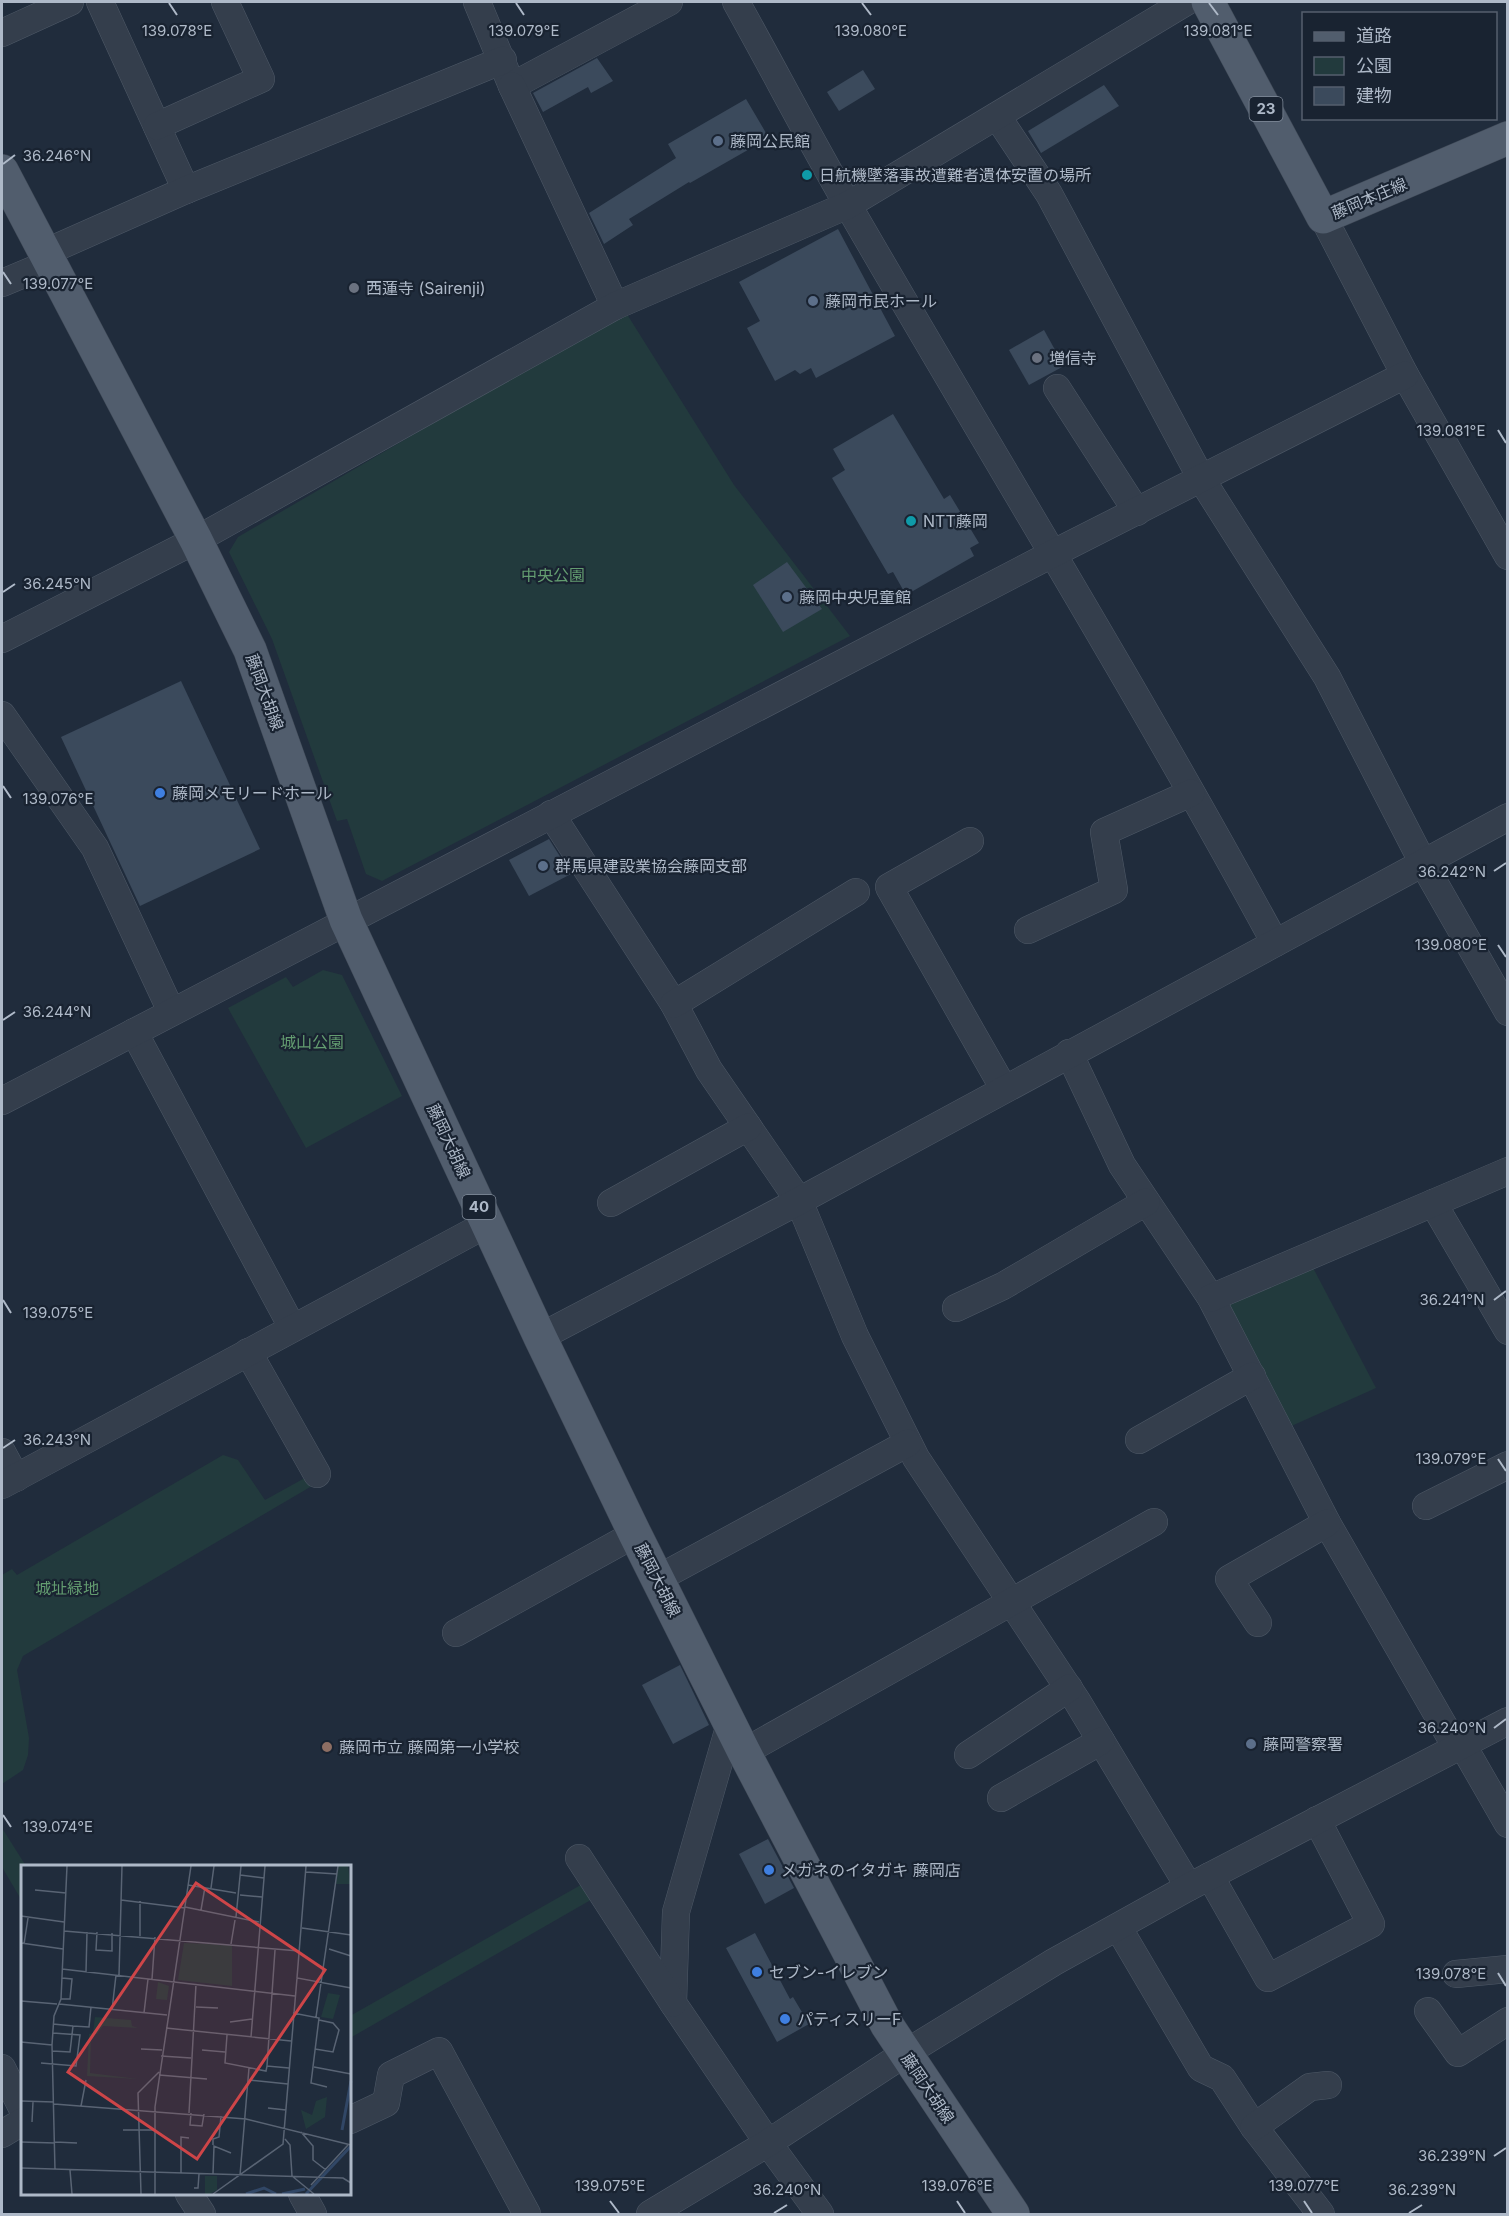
<svg xmlns="http://www.w3.org/2000/svg" width="1509" height="2216" font-family="Inter,'Noto Sans JP',sans-serif">
<rect width="100%" height="100%" fill="#202c3c"/>
<!-- green -->
<g fill="#223a3d">
<polygon points="625,311 734,485 850,636 382,881 366,874 347,819 337,821 272,639 229,552 238,537"/>
<polygon points="323,970 342,975 402,1096 306,1148 228,1008 286,977 293,987"/>
<polygon points="1310,1262 1376,1388 1287,1428 1219,1302"/>
<polygon points="223,1455 238,1460 265,1500 312,1474 317,1483 23,1656 17,1670 29,1738 28,1755 23,1770 2,1784 2,1575 12,1569 17,1575"/>
<polygon points="2,1828 26,1866 22,1866 22,1901 2,1867"/>
<polygon points="586,1882 596,1897 350,2038 350,2016"/>
</g>
<!-- building -->
<g fill="#3b4a5c">
<polygon points="597,58 613,81 591,93 588,87 543,112 533,93"/>
<polygon points="863,70 875,89 839,111 827,92"/>
<polygon points="1104,85 1119,106 1041,153 1028,131"/>
<polygon points="746,99 769,138 690,183 689,182 629,219 633,225 604,244 589,213 676,158 668,144"/>
<polygon points="838,229 895,336 816,378 811,368 800,374 795,370 775,381 747,328 760,321 739,282"/>
<polygon points="1044,330 1064,366 1029,385 1009,350"/>
<polygon points="893,414 944,499 950,495 979,543 970,548 974,556 906,595 893,572 888,574 832,478 845,470 833,449"/>
<polygon points="787,562 822,609 783,632 753,585"/>
<polygon points="181,681 260,849 140,906 61,737"/>
<polygon points="549,839 571,874 529,896 509,860"/>
<polygon points="680,1665 709,1725 673,1744 642,1685"/>
<polygon points="768,1839 794,1888 765,1904 739,1854"/>
<polygon points="755,1933 790,1999 793,1997 809,2024 777,2042 726,1948"/>
</g>
<g fill="none" stroke-linecap="round" stroke-linejoin="round">
<defs>
<g id="minor">
<polyline points="100,2 186,190"/>
<polyline points="477,2 512,86 669,2"/>
<path d="M736,2c38,68 74,138 113,205 142,246 291,487 426,736"/>
<polyline points="2,33 70,2"/>
<polyline points="512,86 615,306"/>
<polyline points="997,116 1049,194 1202,480 1327,677 1423,863 1508,1012"/>
<polyline points="157,126 261,79 225,2"/>
<polyline points="1323,217 1405,375 1508,556"/>
<polyline points="44,253 186,190 503,60"/>
<polyline points="2,283 50,263"/>
<polyline points="1057,388 1137,512"/>
<polyline points="2,639 196,540 615,306 848,205 1186,2"/>
<polyline points="2,715 95,848 171,1011"/>
<polyline points="551,814 674,1004 709,1070 799,1201 855,1336 916,1458 1077,1701 1189,1887"/>
<polyline points="970,841 889,887 1004,1089"/>
<polyline points="1028,930 1114,890 1104,832 1191,793"/>
<polyline points="674,1004 856,892"/>
<polyline points="134,1032 292,1327"/>
<polyline points="1069,1053 1122,1165 1211,1298 1327,1523 1456,1747"/>
<polyline points="2,1101 1054,553 1405,375"/>
<polyline points="611,1203 748,1127"/>
<polyline points="1433,1203 1508,1331"/>
<polyline points="1211,1298 1508,1171"/>
<polyline points="956,1308 1003,1286 1146,1202"/>
<polyline points="540,1337 799,1201 1508,817"/>
<polyline points="248,1352 317,1474"/>
<polyline points="1139,1440 1252,1376"/>
<polyline points="2,1452 16,1478"/>
<polyline points="2,1485 487,1224"/>
<polyline points="1426,1506 1508,1465"/>
<polyline points="657,1579 908,1443"/>
<polyline points="1258,1623 1229,1579 1327,1523"/>
<polyline points="456,1633 635,1534"/>
<polyline points="730,1724 676,1912 673,2003 768,2143 820,2214"/>
<polyline points="1462,1744 1508,1824"/>
<polyline points="744,1752 1154,1522"/>
<polyline points="968,1755 1069,1688"/>
<polyline points="1001,1798 1101,1741"/>
<polyline points="579,1858 673,2003"/>
<polyline points="1210,1876 1268,1978 1371,1924 1317,1820"/>
<polyline points="1118,1927 1201,2068 1222,2078 1254,2127 1321,2214"/>
<polyline points="1456,1974 1508,1969"/>
<polyline points="1428,2011 1458,2053 1508,2021"/>
<polyline points="2,2068 22,2108"/>
<polyline points="350,2120 386,2103 391,2075 439,2051 527,2214"/>
<polyline points="1254,2127 1310,2087 1328,2085"/>
<polyline points="2,2134 22,2122"/>
<polyline points="189,2194 202,2214"/>
<polyline points="302,2194 313,2214"/>
<polyline points="650,2214 768,2143 904,2054 1054,1962 1189,1887 1508,1721"/>
</g>
<g id="major">
<polyline points="1208,2 1323,217 1508,138"/>
<polyline points="2,171 196,540 250,650 346,920 540,1337 635,1534 744,1752 887,2025 1013,2214"/>
</g>
</defs>
<!-- minor casing -->
<use href="#minor" stroke="#4e5967" stroke-width="28"/>
<!-- major casing -->
<use href="#major" stroke="#3d4755" stroke-width="34"/>
<!-- minor -->
<use href="#minor" stroke="#343e4c" stroke-width="27"/>
<!-- major -->
<use href="#major" stroke="#515d6d" stroke-width="33"/>
</g>
<!-- ticks -->
<path fill="none" stroke="#aeb9c8" stroke-width="2" d="M169,3l8,12M516,3l8,12M862,3l9,12M1209,3l9,12M3,164l12,-9M3,272l8,12M1498,430l8,13M3,592l12,-8M3,786l8,12M1494,871l12,-8M1498,945l8,12M3,1020l12,-8M3,1300l8,13M1494,1300l12,-9M3,1448l12,-8M1498,1459l8,12M1494,1728l12,-9M3,1815l8,12M1498,1973l8,13M1494,2156l12,-8M610,2201l9,12M957,2201l8,12M1304,2201l8,12M774,2213l13,-8M1409,2213l13,-8"/>
<!-- markers -->
<g fill="#5c6f8a" stroke="#192331" stroke-width="2">
<circle cx="718" cy="141" r="6"/>
<circle cx="813" cy="301" r="6"/>
<circle cx="787" cy="597" r="6"/>
<circle cx="543" cy="866" r="6"/>
<circle cx="1251" cy="1744" r="6"/>
</g>
<g fill="#0f9aa8" stroke="#192331" stroke-width="2">
<circle cx="807" cy="175" r="6"/>
<circle cx="911" cy="521" r="6"/>
</g>
<g fill="#6b7280" stroke="#192331" stroke-width="2">
<circle cx="354" cy="288" r="6"/>
<circle cx="1037" cy="358" r="6"/>
</g>
<g fill="#3f7fe0" stroke="#192331" stroke-width="2">
<circle cx="160" cy="793" r="6"/>
<circle cx="769" cy="1870" r="6"/>
<circle cx="757" cy="1972" r="6"/>
<circle cx="785" cy="2019" r="6"/>
</g>
<circle fill="#8d6e63" stroke="#192331" stroke-width="2" cx="327" cy="1747" r="6"/>
<g text-anchor="middle" stroke-width="4.5" stroke-linejoin="round" paint-order="stroke">
<!-- shield labels -->
<g fill="#192331" stroke="#818c9b" stroke-width="1.5">
<rect x="1249.5" y="97" width="33" height="24" rx="4.5"/>
<rect x="462.5" y="1195" width="33" height="24" rx="4.5"/>
</g>
<g font-size="15" font-weight="bold" fill="#aeb9c8">
<text x="1266" y="114">23</text>
<text x="479" y="1212">40</text>
</g>
<!-- poi labels -->
<g font-size="16" fill="#aeb9c8" stroke="#192331" text-anchor="start">
<text x="730" y="147">藤岡公民館</text>
<text x="819" y="181">日航機墜落事故遭難者遺体安置の場所</text>
<text x="366" y="294">西蓮寺 (Sairenji)</text>
<text x="825" y="307">藤岡市民ホール</text>
<text x="1049" y="364">増信寺</text>
<text x="923" y="527">NTT藤岡</text>
<text x="799" y="603">藤岡中央児童館</text>
<text x="172" y="799">藤岡メモリードホール</text>
<text x="555" y="872">群馬県建設業協会藤岡支部</text>
<text x="1263" y="1750">藤岡警察署</text>
<text x="339" y="1753">藤岡市立 藤岡第一小学校</text>
<text x="781" y="1876">メガネのイタガキ 藤岡店</text>
<text x="769" y="1978">セブン-イレブン</text>
<text x="797" y="2025">パティスリーF</text>
</g>
<!-- street labels -->
<g font-size="16" fill="#aeb9c8" stroke="#192331">
<text transform="translate(1369 198) rotate(-23)" y="6">藤岡本庄線</text>
<text transform="translate(265 692) rotate(70)" y="6">藤岡大胡線</text>
<text transform="translate(449 1141) rotate(65)" y="6">藤岡大胡線</text>
<text transform="translate(658 1580) rotate(63)" y="6">藤岡大胡線</text>
<text transform="translate(928 2088) rotate(56)" y="6">藤岡大胡線</text>
</g>
<!-- park labels -->
<g font-size="16" fill="#639c70" stroke="#192331">
<text x="553" y="581">中央公園</text>
<text x="312" y="1048">城山公園</text>
<text x="67" y="1594">城址緑地</text>
</g>
</g>
<!-- overview -->
<g transform="translate(21 1865)">
<rect width="330" height="330" fill="#202c3c"/>
<path d="M317,1h10l3,23 -1,-5h-14zM163,78l48,2v41l-54,-6zM137,117l11,4 -2,14 -11,-1zM307,128l12,2 -7,24 -12,-2zM74,152l36,3 1,6 6,2 -35,-2 -6,8 -6,1 -1,38 48,6 -51,-3 2,-42 4,-1zM306,232l-2,20 -19,12 -5,-19 11,5 4,-14zM184,311h12v14l-7,4h-5z" fill="#223a3d"/>
<path fill="none" stroke="#314766" stroke-width="3" d="M321,265l9,-49M225,329l18,-6 12,6M261,329l23,-5M285,329l45,-48"/>
<path fill="none" stroke="#596474" stroke-width="1.5" d="M285,1l-9,112 54,10M285,7l31,2M219,10l24,3M167,20l48,8M190,23l3,-22M14,25l31,3M219,30l22,2M100,35l64,8M164,42l74,15M180,45l4,-23M0,51l43,6M215,52l5,-51M281,63l49,7M43,66l235,20M76,67l-1,18 16,1v-18M119,71v-35M0,78l42,6M3,79l4,-26M210,79l4,-24M308,84l22,7M41,104l233,27M65,107l1,-40M98,110l3,-109M131,114l3,-42M40,134h9l2,-20 -10,-1M0,136l36,3M38,139l108,11M175,142l22,1M91,145l4,-35M123,148l4,-34M272,148l26,5 -8,65 16,4M295,152l22,-151M209,157l22,-3M32,159l20,2M145,163l125,13M206,170l-2,28 41,8 1,-5 22,2M230,172l14,-171M0,177l31,3M120,184l21,1M294,184l18,3 6,-22 -6,-7 -14,-3M181,185l23,2M31,186l18,1 3,-26 16,1 2,-20M140,191l30,2M20,198l35,3 4,-31 -27,-2M246,201l8,-116M293,202l37,7M138,210l48,4M228,215l39,4M0,236l33,1M33,239l192,15 105,26M60,241l5,-26M247,243l18,2M168,248l7,-129M170,248l-1,12 12,1 2,-12M11,257l1,-20M102,265h32M280,267l12,14v14l13,10M264,274l5,6 2,31 22,18M0,277l34,1M34,277l22,1M192,280v-6l6,-2 2,-21M0,303l322,10 8,5M34,305l-3,-125 2,-29 7,-17 6,-133M49,305l2,24M160,309v-37l8,1M192,309l1,-28 17,7M219,310l9,-107M290,320l37,-40M173,323h4l1,-14M120,329l-3,-101 21,-21M134,329v-87l36,-241M192,329l70,-50 14,-166"/>
<path fill="#ce4548" fill-opacity="0.15" stroke="#ce4548" stroke-width="3" d="M175,18l129,87 -128,189 -129,-87z"/>
<rect width="330" height="330" fill="none" stroke="#aeb9c8" stroke-width="3"/>
</g>
<g font-size="15" text-anchor="middle" fill="#aeb9c8" stroke="#192331" stroke-width="4.5" stroke-linejoin="round" paint-order="stroke">
<text x="177" y="36">139.078°E</text>
<text x="524" y="36">139.079°E</text>
<text x="871" y="36">139.080°E</text>
<text x="1218" y="36">139.081°E</text>
<text x="57" y="161">36.246°N</text>
<text x="58" y="289">139.077°E</text>
<text x="1451" y="436">139.081°E</text>
<text x="57" y="589">36.245°N</text>
<text x="58" y="804">139.076°E</text>
<text x="1452" y="877">36.242°N</text>
<text x="1451" y="950">139.080°E</text>
<text x="57" y="1017">36.244°N</text>
<text x="1452" y="1305">36.241°N</text>
<text x="58" y="1318">139.075°E</text>
<text x="57" y="1445">36.243°N</text>
<text x="1451" y="1464">139.079°E</text>
<text x="1452" y="1733">36.240°N</text>
<text x="58" y="1832">139.074°E</text>
<text x="1451" y="1979">139.078°E</text>
<text x="1452" y="2161">36.239°N</text>
<text x="610" y="2191">139.075°E</text>
<text x="957" y="2191">139.076°E</text>
<text x="1304" y="2191">139.077°E</text>
<text x="787" y="2195">36.240°N</text>
<text x="1422" y="2195">36.239°N</text>
</g>
<!-- border -->
<rect width="1509" height="2216" fill="none" stroke="#aeb9c8" stroke-width="6"/>
<!-- legend -->
<rect x="1302" y="12" width="195" height="108" fill="#192331" stroke="#555f6d" stroke-width="1.5"/>
<rect x="1314" y="32" width="30" height="9" fill="#515d6d" stroke="#555f6d" stroke-width="1.5"/>
<text x="1356" y="42" font-size="18" fill="#aeb9c8">道路</text>
<rect x="1314" y="57" width="30" height="18" fill="#223a3d" stroke="#555f6d" stroke-width="1.5"/>
<text x="1356" y="72" font-size="18" fill="#aeb9c8">公園</text>
<rect x="1314" y="87" width="30" height="18" fill="#3b4a5c" stroke="#555f6d" stroke-width="1.5"/>
<text x="1356" y="102" font-size="18" fill="#aeb9c8">建物</text>
</svg>
